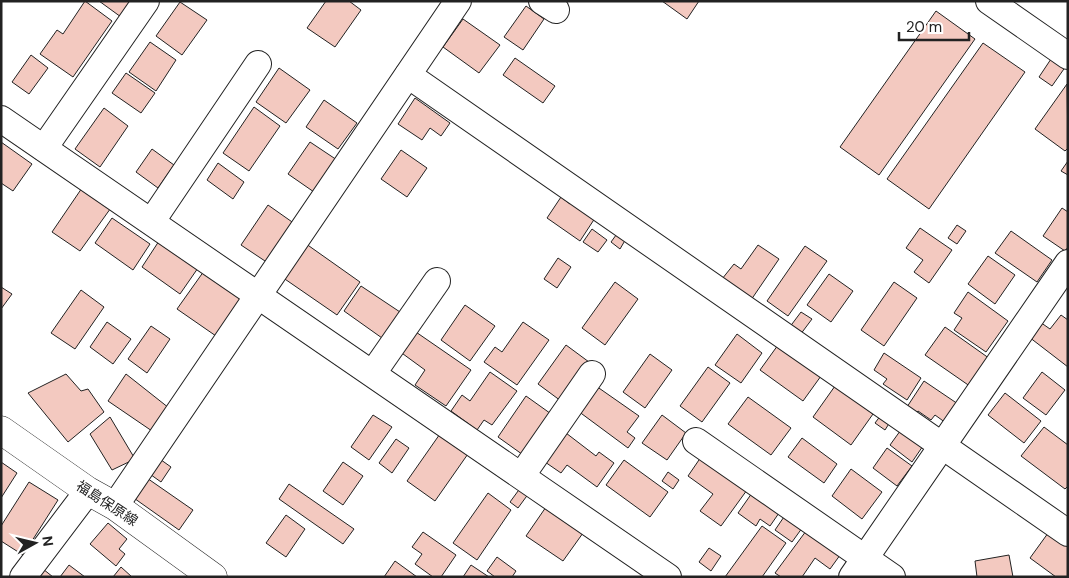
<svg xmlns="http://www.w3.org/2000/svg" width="1069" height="578" font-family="'DM Sans','Noto Sans JP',sans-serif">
<rect width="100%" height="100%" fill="#fff"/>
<!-- building -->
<g fill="#f3c9c0" stroke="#222">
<polygon points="85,1 112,21 73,77 40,54 57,30 63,34"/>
<polygon points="99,1 132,1 121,17"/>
<polygon points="326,1 349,1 361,10 335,47 307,28"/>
<polygon points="662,1 699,1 687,19"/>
<polygon points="180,2 207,20 182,55 156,36"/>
<polygon points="526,6 544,19 523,50 504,37"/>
<polygon points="936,11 975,39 879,175 840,147"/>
<polygon points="463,19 500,45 479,73 443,47"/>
<polygon points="150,42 176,60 156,91 129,72"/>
<polygon points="983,43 1025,72 929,209 887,179"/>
<polygon points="31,55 48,68 29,94 12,82"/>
<polygon points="1053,56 1066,66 1052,86 1039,77"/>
<polygon points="515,58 555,86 543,103 503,75"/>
<polygon points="279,68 310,90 286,123 256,102"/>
<polygon points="126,73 155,93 141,113 112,93"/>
<polygon points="1067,84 1068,148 1065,151 1035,129"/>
<polygon points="415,98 450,123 441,136 430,128 422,140 398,124"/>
<polygon points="324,100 357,123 338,149 306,127"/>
<polygon points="254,107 280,126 249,171 223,153"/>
<polygon points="104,108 128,126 100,167 75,149"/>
<polygon points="1,142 32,164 13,191 1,183"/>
<polygon points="310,142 337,160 314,192 288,174"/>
<polygon points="152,149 174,165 158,188 136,172"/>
<polygon points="401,150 427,168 407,197 381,179"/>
<polygon points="1068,161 1068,175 1061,171"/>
<polygon points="218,163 244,182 233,199 207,180"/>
<polygon points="84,185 113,205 80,251 52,232"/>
<polygon points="561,197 570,204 573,199 597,215 580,241 547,218"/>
<polygon points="268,205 295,224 268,263 241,245"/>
<polygon points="1062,208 1068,212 1068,247 1065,251 1043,236"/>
<polygon points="112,218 150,244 133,270 95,243"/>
<polygon points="957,225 966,231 957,244 948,238"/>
<polygon points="920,228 952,250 929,283 914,272 923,260 906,248"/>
<polygon points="592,229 607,240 598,252 583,242"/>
<polygon points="619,231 627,237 620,249 611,242"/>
<polygon points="1011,231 1052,260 1037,282 995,253"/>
<polygon points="159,241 198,268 180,294 142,267"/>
<polygon points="302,241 360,282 337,315 279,275"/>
<polygon points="758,245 779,259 751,300 722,279 734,264 741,269"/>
<polygon points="805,246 827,261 788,316 767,301"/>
<polygon points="988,256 1015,275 995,304 968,284"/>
<polygon points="558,258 571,267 557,288 544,279"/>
<polygon points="204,271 243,298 216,336 177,309"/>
<polygon points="829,274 853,291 831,322 807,305"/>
<polygon points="615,282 638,299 605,345 582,328"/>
<polygon points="894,282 917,298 884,346 861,330"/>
<polygon points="361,286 400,312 382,338 344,311"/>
<polygon points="1,287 12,294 1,309"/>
<polygon points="81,290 104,307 75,349 51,333"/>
<polygon points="968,292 1008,321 986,352 954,330 962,318 954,313"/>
<polygon points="465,305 495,326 470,361 441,340"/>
<polygon points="801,312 812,319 800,335 789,328"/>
<polygon points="1061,315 1068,320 1068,367 1029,337 1040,322 1050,329"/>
<polygon points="107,322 131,339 113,364 90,347"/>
<polygon points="523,322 549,340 517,385 484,362 495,347 502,352"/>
<polygon points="151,326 170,339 147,373 128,359"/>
<polygon points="945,327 993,361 974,389 925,355"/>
<polygon points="413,330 471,370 446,406 415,385 425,370 399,351"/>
<polygon points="737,334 762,353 741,383 715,365"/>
<polygon points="566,345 589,362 561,401 538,384"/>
<polygon points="778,345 821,376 803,401 760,370"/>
<polygon points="884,353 921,378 907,400 883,384 887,379 874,370"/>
<polygon points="650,354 672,370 645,408 623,392"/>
<polygon points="708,367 730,383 702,422 680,406"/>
<polygon points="490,372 517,391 492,425 484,420 477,430 451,411 462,395 470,401"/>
<polygon points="1042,372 1065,390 1046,415 1023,398"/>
<polygon points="66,374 81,391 88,389 104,412 68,442 28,393"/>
<polygon points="126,374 169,408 152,431 108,401"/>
<polygon points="924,381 958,404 946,423 935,415 931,420 918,411 914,416 905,410"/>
<polygon points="596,386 639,416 627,432 635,438 628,448 578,411"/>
<polygon points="835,386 873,414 851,445 813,417"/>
<polygon points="1005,393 1041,421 1024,443 988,415"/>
<polygon points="526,396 554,416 526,457 498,437"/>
<polygon points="748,397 791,428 771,455 728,424"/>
<polygon points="373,415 392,427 369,460 351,447"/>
<polygon points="662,415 686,433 667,460 642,443"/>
<polygon points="881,415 890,422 885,430 875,423"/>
<polygon points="110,417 135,459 112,470 90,434"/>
<polygon points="903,427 925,443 912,462 890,445"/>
<polygon points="1044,427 1068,445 1068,486 1065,489 1021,456"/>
<polygon points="442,431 470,451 435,501 407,481"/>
<polygon points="566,433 596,456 599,452 614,463 597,487 567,465 561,473 545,462"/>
<polygon points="802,438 837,464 824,483 788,457"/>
<polygon points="396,439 409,448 392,473 379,463"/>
<polygon points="887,448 912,466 897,486 873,468"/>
<polygon points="157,457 171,467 161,482 147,472"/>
<polygon points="701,457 747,490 721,526 700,511 713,494 688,476"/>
<polygon points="624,460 668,492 650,517 606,485"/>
<polygon points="1,462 17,473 1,498"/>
<polygon points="343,462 363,476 343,505 323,491"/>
<polygon points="851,469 882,492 862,519 832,496"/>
<polygon points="668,472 679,480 673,489 662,481"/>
<polygon points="144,476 193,510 179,530 131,496"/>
<polygon points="29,482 58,500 23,555 1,541 1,526"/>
<polygon points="289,484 354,529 343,544 279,499"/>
<polygon points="521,487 529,493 518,508 510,502"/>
<polygon points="488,493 511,510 477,560 453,543"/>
<polygon points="752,493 779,513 770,526 760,519 756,526 738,513"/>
<polygon points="546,507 583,533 563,561 526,536"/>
<polygon points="788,511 805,524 792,542 775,530"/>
<polygon points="286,515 305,529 286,557 266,543"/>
<polygon points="108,523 127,539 119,549 125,554 116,566 90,544"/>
<polygon points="762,526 786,543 762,577 725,577"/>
<polygon points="809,527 843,551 830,569 815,558 802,577 781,577 775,573"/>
<polygon points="1051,529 1068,541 1068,577 1056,577 1030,558"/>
<polygon points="423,532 456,555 441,577 433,577 415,564 422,554 412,547"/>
<polygon points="709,548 721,556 711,571 699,562"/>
<polygon points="1009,555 1013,577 977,577 975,561"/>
<polygon points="497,557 516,571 512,577 495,577 487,571"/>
<polygon points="395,561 417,577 384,577"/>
<polygon points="69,565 85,577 60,577"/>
<polygon points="471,565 489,577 463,577"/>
<polygon points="121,567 132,577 113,577"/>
<polygon points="43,569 53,577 38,577"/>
</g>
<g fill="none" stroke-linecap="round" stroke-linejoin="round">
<defs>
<g id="minor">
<polyline points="542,1 556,10"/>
<polyline points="989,1 1068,56"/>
<polyline points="408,75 1068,533"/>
<polyline points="1,119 668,577"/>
<polyline points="44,148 146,1"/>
<polyline points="152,221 258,64"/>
<polyline points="373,373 437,281"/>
<polyline points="696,441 892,577"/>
<polyline points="522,475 592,374"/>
<polyline points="115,506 458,1"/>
<polyline points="23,577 88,491"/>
<polyline points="852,577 1068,263"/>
</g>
<polyline id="major" points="1,430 88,491 115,506 213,577"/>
</defs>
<!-- minor casing -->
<use href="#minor" stroke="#222" stroke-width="28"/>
<!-- major casing -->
<use href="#major" stroke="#222" stroke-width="29"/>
<!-- minor -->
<use href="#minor" stroke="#fff" stroke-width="26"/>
<!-- major -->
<use href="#major" stroke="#fff" stroke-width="28"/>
</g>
<g text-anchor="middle" stroke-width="4" stroke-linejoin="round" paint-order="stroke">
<!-- street labels -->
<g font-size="14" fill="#222" stroke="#fff">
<text transform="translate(107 503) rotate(33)" y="5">福島保原線</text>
</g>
</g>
<!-- border -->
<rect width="1069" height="578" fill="none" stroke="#222222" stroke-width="5"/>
<!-- north arrow -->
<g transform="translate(35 543) rotate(82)" stroke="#ffffff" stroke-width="4" paint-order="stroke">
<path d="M0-4L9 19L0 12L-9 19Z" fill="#222222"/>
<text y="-8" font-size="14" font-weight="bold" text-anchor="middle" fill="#222222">N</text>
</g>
<!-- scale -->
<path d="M899 32v8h70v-8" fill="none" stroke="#222222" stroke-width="2.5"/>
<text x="906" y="32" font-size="15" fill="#222222" stroke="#ffffff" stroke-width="4" paint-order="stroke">20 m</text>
</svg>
